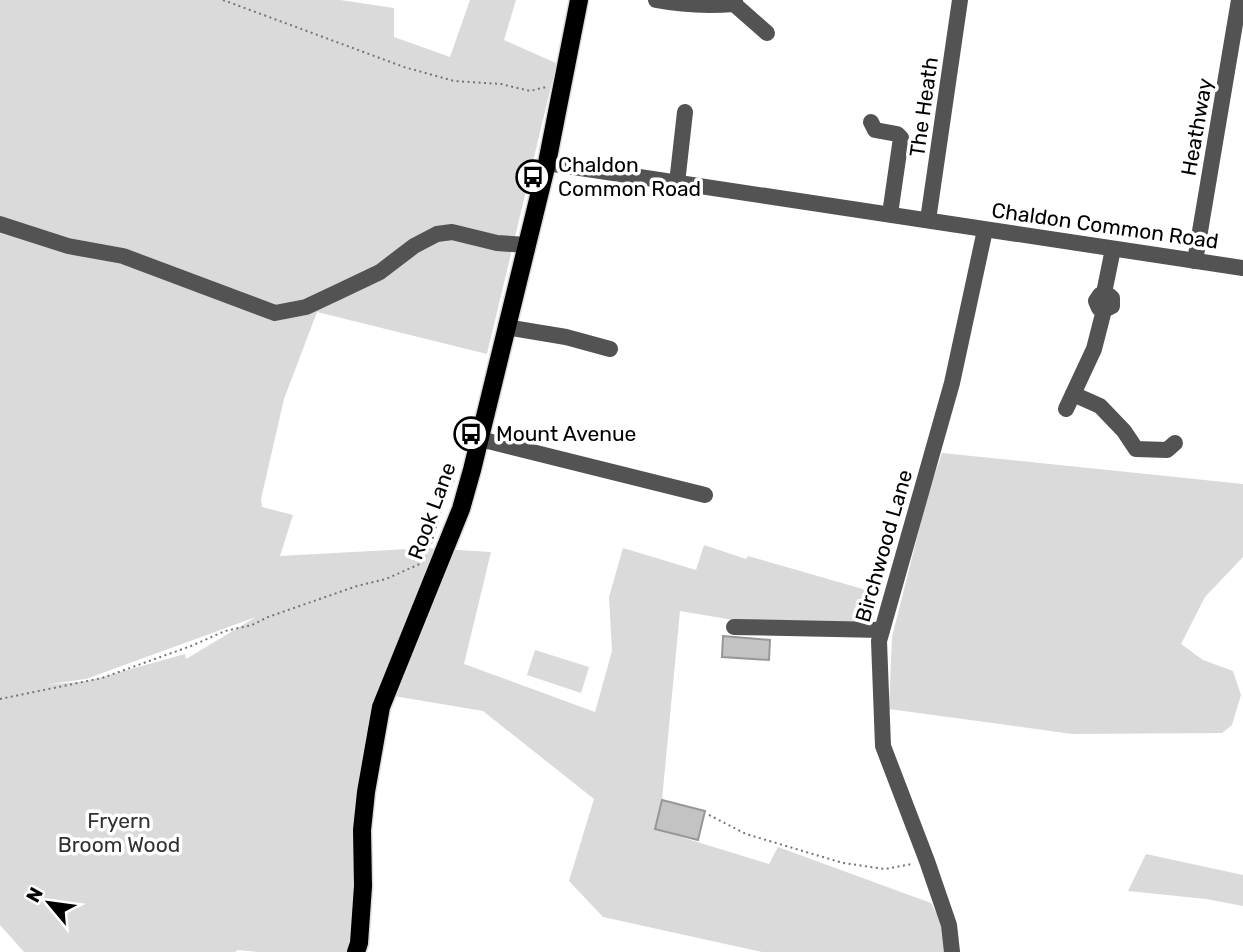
<svg xmlns="http://www.w3.org/2000/svg" width="1243" height="952" font-family="Rubik,sans-serif">
<rect width="100%" height="100%" fill="#fff"/>
<!-- green -->
<g fill="#dadada" fill-rule="evenodd">
<path d="M0,0h340l54,8v29l56,20 20,-57h46l-12,40 54,24 -6,18 -65,272 -170,-42 -33,87 -23,100 1,8 31,8 -13,41 146,-8 65,4 -27,112 131,48 17,-61 -3,-54 14,-49 73,22 8,-25 42,14 2,-3 125,36 -5,39 -88,-3 -100,-17 -18,189 -7,29 114,35 9,-17 153,56 27,49h-196l-159,-35 -34,-36 25,-82 -111,-88 -107,-18 -26,259h-91l-21,-2 -3,2h-211l-24,-27zM256,617l-70,42 -1,-5 -97,27 -44,4 42,-6z"/>
<polygon points="942,453 1243,484 1243,557 1205,597 1181,644 1203,660 1233,671 1241,695 1232,725 1222,733 1072,734 889,709 892,637 928,494"/>
<polygon points="535,650 589,667 581,693 527,675"/>
<polygon points="1146,854 1243,875 1243,906 1206,899 1128,891"/>
</g>
<!-- building -->
<g fill="#c3c3c3" stroke="#979797" stroke-width="2">
<polygon points="723,636 770,640 769,660 722,657"/>
<polygon points="662,800 705,811 698,840 655,829"/>
</g>
<g fill="none" stroke-linecap="round" stroke-linejoin="round">
<defs>
<polyline id="major" points="356,952 359,943 363,886 362,830 366,792 381,707 461,509 472,470 547,163 579,0"/>
</defs>
<!-- major casing -->
<use href="#major" stroke="#dbdbdb" stroke-width="21"/>
<!-- path -->
<g stroke="#757575" stroke-width="2" stroke-dasharray="2 3.5" stroke-linecap="butt">
<polyline points="223,0 404,67 454,81 501,84 530,91 546,87"/>
<polyline points="431,544 441,510 455,477"/>
<polyline points="0,699 102,678 191,646 225,631 252,625 268,617 357,586 386,579 422,563 426,555"/>
<polyline points="709,815 746,834 843,863 885,869 912,864"/>
</g>
<!-- minor -->
<g stroke="#535353" stroke-width="16">
<path d="M656,0c26,5 51,6 78,4l1,-4"/>
<polyline points="734,4 767,33"/>
<polyline points="871,122 875,130 897,134 901,138 890,214"/>
<polyline points="547,163 1243,268"/>
<polyline points="677,183 685,112"/>
<polyline points="928,220 960,0"/>
<polyline points="0,224 68,246 123,256 275,313 306,307 338,292 380,272 414,246 437,234 452,232 497,243 527,245"/>
<polyline points="1195,261 1239,0"/>
<polyline points="1104,293 1113,249"/>
<polyline points="506,327 566,337 610,349"/>
<polyline points="1073,394 1100,406 1124,431 1136,449 1167,450 1175,443"/>
<path d="M1066,409l28,-60 10,-39 8,-4v-8c-4,-4 -7,-5 -12,-3l-4,6 3,7 5,2"/>
<polyline points="480,439 705,495"/>
<polyline points="734,627 882,630"/>
<polyline points="952,952 949,925 927,861 883,746 879,641 952,383 985,230"/>
</g>
<!-- major -->
<use href="#major" stroke="#000" stroke-width="18"/>
</g>
<!-- icons -->
<defs>
<symbol id="bus-ring" viewBox="-11 -11 22 22"><circle r="9.5" fill="#fff" stroke="#000" stroke-width="1.5"/><path d="M-5-6H5V4H4V6H2V4H-2V6H-4V4H-5ZM-3.5-4V0h7V-4ZM-3.5 1.2v1.5H-2V1.2ZM2 1.2v1.5H3.5V1.2Z" fill="#000"/></symbol>
</defs>
<g fill-rule="evenodd">
<use href="#bus-ring" x="514" y="158" width="38" height="38"/>
<use href="#bus-ring" x="452" y="415" width="38" height="38"/>
</g>
<g text-anchor="middle" stroke-width="7" stroke-linejoin="round" paint-order="stroke">
<!-- street labels -->
<g font-size="21" fill="#000" stroke="#fff">
<text transform="translate(924 107) rotate(-82)" y="7">The Heath</text>
<text transform="translate(1197 127) rotate(-80)" y="7">Heathway</text>
<text transform="translate(1105 226) rotate(8)" y="7">Chaldon Common Road</text>
<text transform="translate(432 511) rotate(-70)" y="7">Rook Lane</text>
<text transform="translate(884 546) rotate(-74)" y="7">Birchwood Lane</text>
</g>
<!-- poi labels -->
<g font-size="21" fill="#000" stroke="#fff" text-anchor="start">
<text x="558" y="172">Chaldon<tspan x="558" dy="24">Common Road</tspan></text>
<text x="496" y="441">Mount Avenue</text>
</g>
<!-- park labels -->
<g font-size="21" fill="#313131" stroke="#fff">
<text x="119" y="828">Fryern<tspan x="119" dy="24">Broom Wood</tspan></text>
</g>
</g>
<!-- north arrow -->
<g transform="translate(49 903) rotate(299)" stroke="#ffffff" stroke-width="5" paint-order="stroke">
<path d="M0-5L12 26L0 18L-12 26Z" fill="#000000"/>
<text y="-10" font-size="19" font-weight="bold" text-anchor="middle" fill="#000000">N</text>
</g>
</svg>
